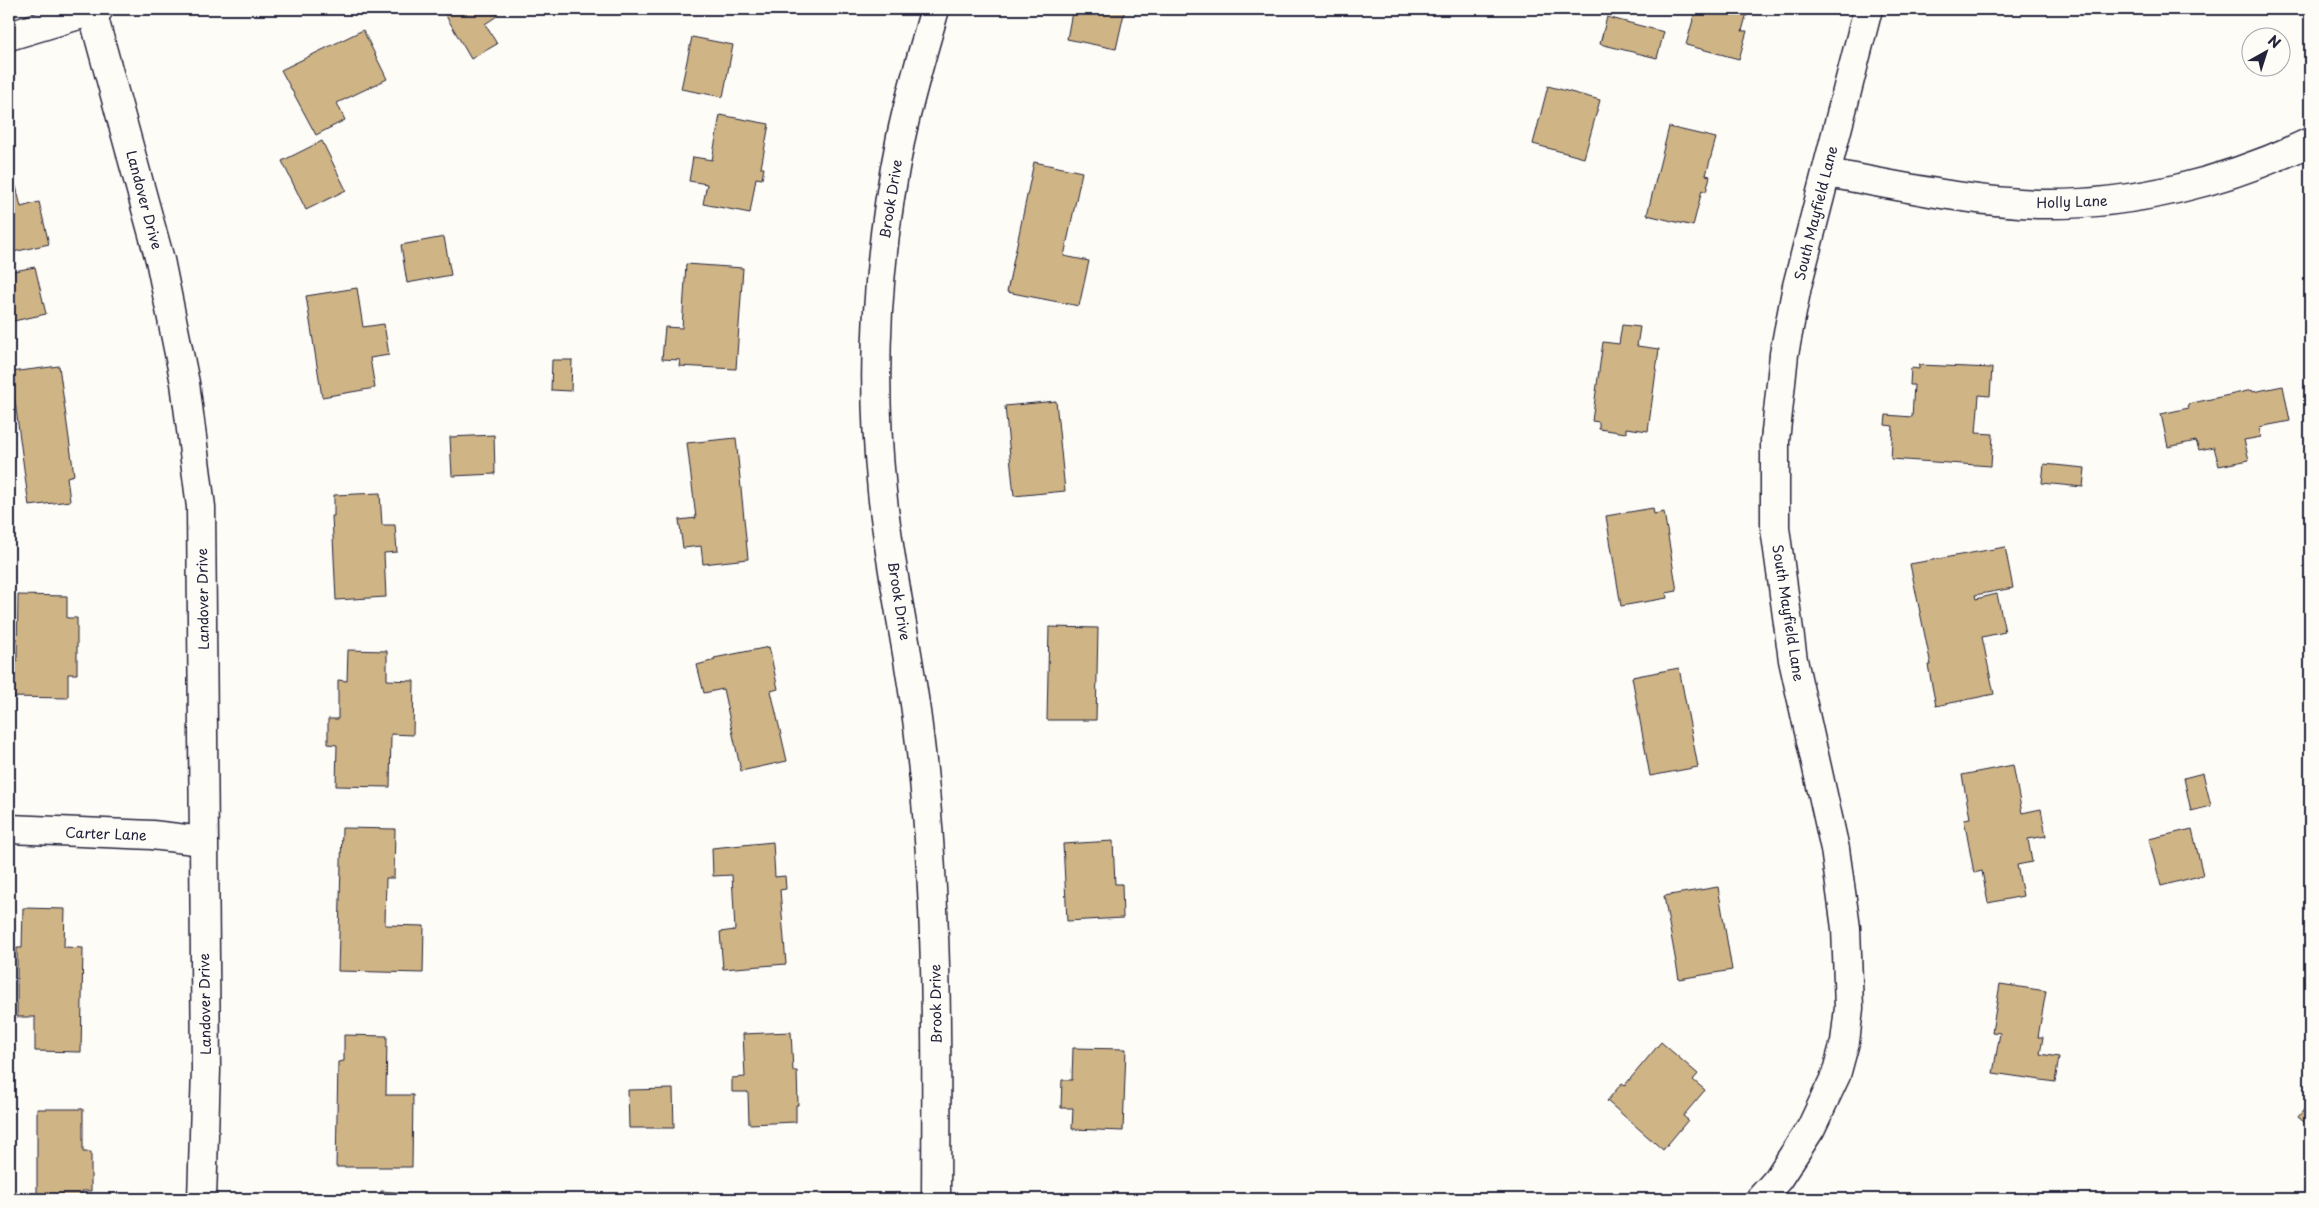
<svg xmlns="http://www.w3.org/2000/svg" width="2319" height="1208" font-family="'Playpen Sans',sans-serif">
<rect width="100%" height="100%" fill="#fdfcf7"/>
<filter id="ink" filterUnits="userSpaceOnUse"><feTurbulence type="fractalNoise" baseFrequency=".02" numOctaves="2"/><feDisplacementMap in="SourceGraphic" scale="10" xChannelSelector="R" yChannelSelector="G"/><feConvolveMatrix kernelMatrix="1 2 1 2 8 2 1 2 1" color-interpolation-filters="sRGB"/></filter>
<g filter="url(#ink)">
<!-- building -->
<g fill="#cfb485" stroke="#22223b">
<polygon points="442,9 504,9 495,13 497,16 485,24 497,44 471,59"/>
<polygon points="1070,9 1125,9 1116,49 1067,39 1072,12 1069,11"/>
<polygon points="1696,9 1748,9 1742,31 1747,31 1739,59 1686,45"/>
<polygon points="1607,17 1664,32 1657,58 1600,44"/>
<polygon points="363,30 387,79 337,103 345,120 316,135 281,70"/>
<polygon points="692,37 733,45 723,97 681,89"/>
<polygon points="1548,86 1600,100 1584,158 1533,144"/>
<polygon points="720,115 769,124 761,168 764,168 762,179 756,178 750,213 703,204 707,184 689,181 693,157 712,160"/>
<polygon points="1669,127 1716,138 1706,175 1710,176 1706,192 1702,190 1693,226 1647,215"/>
<polygon points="322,141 346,190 306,210 282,161"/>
<polygon points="1034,162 1082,172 1064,256 1089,261 1079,306 1007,292"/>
<polygon points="16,186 21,207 39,202 49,244 9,253 9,188"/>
<polygon points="444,237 451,275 407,283 401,245"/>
<polygon points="686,264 743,268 736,369 679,366 680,360 662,359 665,327 682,328"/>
<polygon points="35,267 46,314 9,322 9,272"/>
<polygon points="357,288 363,327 384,324 389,355 370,358 375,388 322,397 306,296"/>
<polygon points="1622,325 1640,327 1637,346 1659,349 1648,431 1626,428 1626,433 1599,429 1599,422 1592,421 1603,342 1619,344"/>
<polygon points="552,360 572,360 571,391 551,390"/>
<polygon points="1919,365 1992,368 1990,396 1979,395 1976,433 1993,434 1991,466 1891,459 1893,426 1885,425 1886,415 1912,417 1914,385 1910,385 1911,368 1919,369"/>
<polygon points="59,366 74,475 67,477 70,501 29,506 11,372"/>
<polygon points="2283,386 2290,421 2259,427 2261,437 2244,440 2249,460 2219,466 2214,447 2199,450 2196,441 2168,447 2161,414 2189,408 2188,404 2252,390 2253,392"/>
<polygon points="1056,401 1065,491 1014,496 1005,406"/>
<polygon points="494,435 495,474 452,476 450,437"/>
<polygon points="736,438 748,559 703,564 701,546 683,548 679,520 696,518 687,443"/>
<polygon points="2044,464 2085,468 2083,487 2042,483"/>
<polygon points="380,493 382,525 395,525 397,552 384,553 386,597 336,600 332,516 334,516 334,495"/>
<polygon points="1653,508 1654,514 1664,512 1677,591 1666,593 1667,598 1621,606 1606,516"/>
<polygon points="2005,547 2013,588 1975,595 1976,599 1997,594 2005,632 1982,637 1994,694 1936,706 1928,665 1931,665 1910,564"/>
<polygon points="18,595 67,596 67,618 77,618 77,674 68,674 68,698 9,697 9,661 17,661"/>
<polygon points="1049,627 1098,628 1096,720 1047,720"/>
<polygon points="769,647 778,689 771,691 787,761 741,771 723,689 704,693 697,665 715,660 714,658"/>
<polygon points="348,650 387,651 387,680 414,681 413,735 391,734 390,787 336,786 337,745 328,744 328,719 338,719 338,680 347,681"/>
<polygon points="1679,668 1698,767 1650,776 1632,677"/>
<polygon points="2013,765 2022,813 2041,809 2046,836 2028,839 2032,862 2017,865 2023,896 1988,903 1982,871 1974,873 1964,819 1970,818 1962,775"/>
<polygon points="2203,773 2211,806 2191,811 2184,778"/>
<polygon points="342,828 395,829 394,878 386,878 385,925 424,926 423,973 338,971"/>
<polygon points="2192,829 2203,875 2161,886 2149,839"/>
<polygon points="1113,841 1115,884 1122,884 1123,918 1067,921 1063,844"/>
<polygon points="773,842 775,877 785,876 786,889 780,890 786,964 723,969 720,932 735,930 732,875 713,876 712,848"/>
<polygon points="1718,887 1732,970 1679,979 1664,896"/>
<polygon points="23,908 65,909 64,947 83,948 81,1052 35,1051 35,1017 17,1017 17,948 22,948"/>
<polygon points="2000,984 2046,991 2038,1037 2043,1037 2040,1054 2059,1057 2055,1082 1993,1073 2000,1033 1992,1032"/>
<polygon points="791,1032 793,1071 797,1071 798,1105 796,1105 796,1122 749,1124 748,1092 732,1092 732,1078 745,1077 743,1034"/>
<polygon points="344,1035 387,1036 386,1095 413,1095 412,1167 336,1167 338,1062 344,1061"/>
<polygon points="1661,1042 1698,1074 1693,1080 1705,1090 1683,1116 1688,1120 1663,1150 1607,1101 1622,1083 1625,1085"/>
<polygon points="1073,1048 1126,1049 1123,1131 1072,1129 1073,1108 1061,1108 1062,1080 1072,1080"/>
<polygon points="673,1089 674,1128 629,1128 628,1090"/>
<polygon points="2310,1102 2310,1127 2298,1117"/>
<polygon points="37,1109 83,1109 83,1152 91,1152 91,1191 82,1191 82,1199 37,1199"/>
<polygon points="381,1191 406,1193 406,1199 380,1199"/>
<polygon points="820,1193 864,1193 865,1199 820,1199"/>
</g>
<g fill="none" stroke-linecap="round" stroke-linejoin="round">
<defs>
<g id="street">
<path d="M935,9c-12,42 -25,85 -34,128 -24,116 -31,236 -19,354 8,82 28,163 37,244 19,154 18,309 17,464"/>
<polyline points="92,11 160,260 185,383 201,507 206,1070 202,1199"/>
<polyline points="9,36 99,9"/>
<path d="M1827,173c69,12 141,29 211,31 93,2 188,-22 272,-62"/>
<polyline points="9,829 152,835 203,841"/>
<polyline points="1760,1199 1778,1179 1811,1128 1836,1075 1845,1042 1849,1008 1846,928 1835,849 1793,660 1775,528 1775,441 1784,354 1797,286 1868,9"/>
</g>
</defs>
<!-- street casing -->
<use href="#street" stroke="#22223b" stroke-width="31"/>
<!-- street -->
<use href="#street" stroke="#fdfcf7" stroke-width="28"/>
</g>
</g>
<g text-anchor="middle" stroke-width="5" stroke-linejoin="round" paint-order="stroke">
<!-- street labels -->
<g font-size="14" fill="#22223b" stroke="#fdfcf7">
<text transform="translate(891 199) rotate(-81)" y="5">Brook Drive</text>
<text transform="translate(144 200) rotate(75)" y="5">Landover Drive</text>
<text transform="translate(2072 202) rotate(-2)" y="5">Holly Lane</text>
<text transform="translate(1816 213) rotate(-76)" y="5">South Mayfield Lane</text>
<text transform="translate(203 599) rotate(-91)" y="5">Landover Drive</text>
<text transform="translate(899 601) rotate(81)" y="5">Brook Drive</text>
<text transform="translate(1788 613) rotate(81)" y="5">South Mayfield Lane</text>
<text transform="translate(106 834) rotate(2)" y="5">Carter Lane</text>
<text transform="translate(205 1004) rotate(-91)" y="5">Landover Drive</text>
<text transform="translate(936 1004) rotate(-91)" y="5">Brook Drive</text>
</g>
</g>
<!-- margin -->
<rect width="2319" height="1208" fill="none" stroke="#fdfcf7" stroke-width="30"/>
<rect x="15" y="15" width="2289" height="1178" fill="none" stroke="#22223b" stroke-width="2" filter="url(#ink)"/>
<!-- north arrow -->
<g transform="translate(2266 52) rotate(39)"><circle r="24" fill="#fdfcf7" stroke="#a5a5ac"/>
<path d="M0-4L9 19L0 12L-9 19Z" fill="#22223b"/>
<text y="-8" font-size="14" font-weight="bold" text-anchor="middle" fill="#22223b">N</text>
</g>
</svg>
